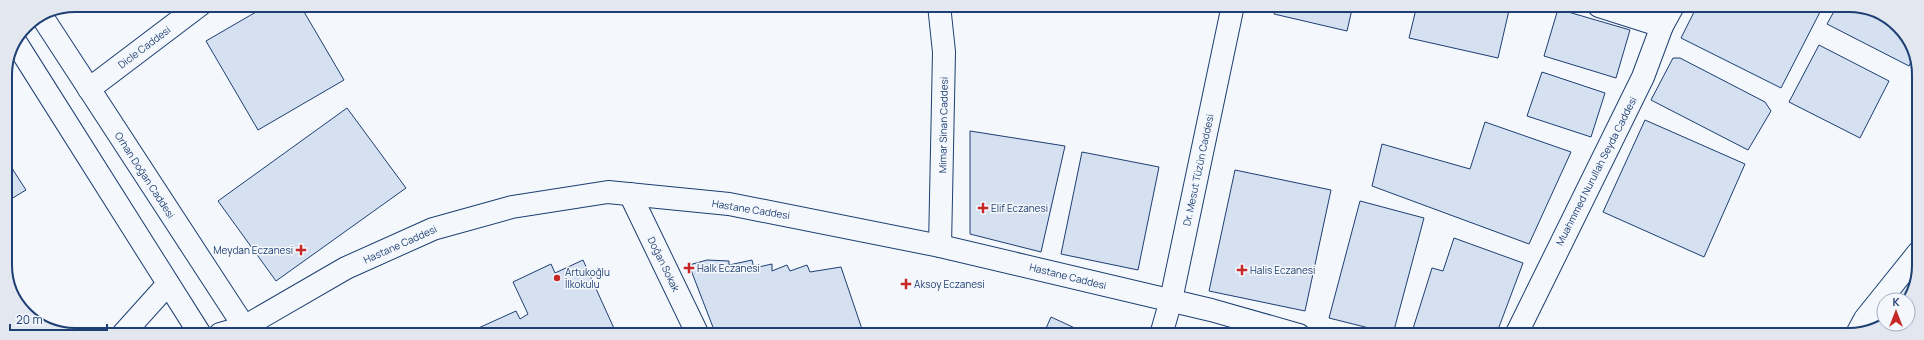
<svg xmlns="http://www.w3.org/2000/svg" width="1924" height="340" font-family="Manrope,sans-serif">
<rect width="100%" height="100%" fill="#f4f7fb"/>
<!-- green -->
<polygon fill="#e3e9f0" stroke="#687fa3" points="1918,253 1918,274 1905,300 1884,300 1884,322 1858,332"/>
<!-- building -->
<g fill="#d5e0f0" stroke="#1d3f73">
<polygon points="268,5 300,5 344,80 258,130 206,41"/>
<polygon points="1277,5 1353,5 1347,31 1274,14"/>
<polygon points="1417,5 1510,6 1498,58 1409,38"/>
<polygon points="1697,6 1806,6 1820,12 1781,88 1681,38"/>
<polygon points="1837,6 1858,6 1895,23 1914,55 1909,66 1827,24"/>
<polygon points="1558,9 1630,30 1616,78 1544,56"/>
<polygon points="1819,45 1889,81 1860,138 1789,102"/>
<polygon points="1673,58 1680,58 1765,102 1771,111 1748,150 1651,100"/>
<polygon points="1542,72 1605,93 1591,137 1527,116"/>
<polygon points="347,108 406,188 276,281 218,201"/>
<polygon points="1645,120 1745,164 1704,257 1603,212"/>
<polygon points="1485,122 1571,152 1529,244 1372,186 1382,144 1470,169"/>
<polygon points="970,131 1065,146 1041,252 970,234"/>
<polygon points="1082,152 1159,167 1138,270 1061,254"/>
<polygon points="6,159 26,190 6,202"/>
<polygon points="1235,170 1331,190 1305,311 1209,291"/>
<polygon points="1360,201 1424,218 1393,334 1329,318"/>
<polygon points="1454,238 1523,263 1496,335 1411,335 1432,268 1443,271"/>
<polygon points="583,260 617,335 463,335 516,311 520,319 528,314 513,282 551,264 555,273"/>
<polygon points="707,260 729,261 729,265 752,260 754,268 772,264 772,271 787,265 790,271 807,265 810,272 841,267 864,335 716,335 689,265"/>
<polygon points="1051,317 1090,335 1043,335"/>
</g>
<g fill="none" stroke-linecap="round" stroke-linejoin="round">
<defs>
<g id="minor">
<polyline points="939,5 944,52 940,246"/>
<polyline points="1599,6 1662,26"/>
<polyline points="41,15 249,334"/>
<polyline points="15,41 200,334"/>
<polyline points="89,89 200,5"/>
<polyline points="630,194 698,335"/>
<polyline points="1858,332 1865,319 1918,253"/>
<polyline points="123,334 168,284"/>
<polyline points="220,334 244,327 346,268 433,229 512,207 608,192 729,204 940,246 1211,310 1299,335"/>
<polyline points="1161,335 1171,300 1233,5"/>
<polyline points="1516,335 1643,77 1662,26 1673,6"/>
</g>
</defs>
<!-- minor casing -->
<use href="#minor" stroke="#1d3f73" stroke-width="24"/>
<!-- minor -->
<use href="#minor" stroke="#f4f7fb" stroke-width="22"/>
</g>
<!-- markers -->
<g fill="#c62828" stroke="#f4f7fb" stroke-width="1.5">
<path d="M981 202h4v4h4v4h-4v4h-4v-4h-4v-4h4z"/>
<path d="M299 244h4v4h4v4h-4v4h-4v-4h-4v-4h4z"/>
<path d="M687 262h4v4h4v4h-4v4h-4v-4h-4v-4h4z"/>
<path d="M1240 264h4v4h4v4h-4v4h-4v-4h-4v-4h4z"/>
<circle cx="557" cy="278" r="4"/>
<path d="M904 278h4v4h4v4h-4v4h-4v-4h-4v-4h4z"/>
</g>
<g text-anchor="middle" stroke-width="3" stroke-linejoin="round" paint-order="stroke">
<!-- street labels -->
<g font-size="10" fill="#1d3f73" stroke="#f4f7fb">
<text transform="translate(144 47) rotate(-37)" y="4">Dicle Caddesi</text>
<text transform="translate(943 125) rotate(-89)" y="4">Mimar Sinan Caddesi</text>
<text transform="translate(1198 170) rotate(-78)" y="4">Dr. Mesut Tüzün Caddesi</text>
<text transform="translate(1596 171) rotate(-63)" y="4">Muahmmed Nurullah Seyda Caddesi</text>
<text transform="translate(145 175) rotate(57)" y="4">Orhan Doğan Caddesi</text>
<text transform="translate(751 209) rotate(9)" y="4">Hastane Caddesi</text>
<text transform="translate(400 244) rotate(-24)" y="4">Hastane Caddesi</text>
<text transform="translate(664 264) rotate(64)" y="4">Doğan Sokak</text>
<text transform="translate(1068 276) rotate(14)" y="4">Hastane Caddesi</text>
</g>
<!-- poi labels -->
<g font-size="10" fill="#1d3f73" stroke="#f4f7fb" text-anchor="start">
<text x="991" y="212">Elif Eczanesi</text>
<text x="293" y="254" text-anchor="end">Meydan Eczanesi</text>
<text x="697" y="272">Halk Eczanesi</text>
<text x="1250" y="274">Halis Eczanesi</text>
<text x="565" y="276">Artukoğlu<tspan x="565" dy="12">İlkokulu</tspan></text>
<text x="914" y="288">Aksoy Eczanesi</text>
</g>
</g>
<!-- crop -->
<path d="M0 0H1924V340H0ZM75 12H1849A63 63 0 0 1 1912 75V265A63 63 0 0 1 1849 328H75A63 63 0 0 1 12 265V75A63 63 0 0 1 75 12Z" fill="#e3e8f0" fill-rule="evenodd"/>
<path fill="none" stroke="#1d3f73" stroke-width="2" d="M75 12H1849A63 63 0 0 1 1912 75V265A63 63 0 0 1 1849 328H75A63 63 0 0 1 12 265V75A63 63 0 0 1 75 12Z"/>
<!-- north arrow -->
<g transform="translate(1896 312)"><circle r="19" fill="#f4f7fb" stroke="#9eadc5"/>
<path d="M0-3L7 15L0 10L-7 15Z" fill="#c62828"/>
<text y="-6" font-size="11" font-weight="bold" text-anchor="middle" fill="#1d3f73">K</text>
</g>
<!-- scale -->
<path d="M10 324v6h97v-6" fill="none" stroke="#1d3f73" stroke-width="2"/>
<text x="16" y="324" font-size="12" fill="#1d3f73" stroke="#f4f7fb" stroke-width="3" paint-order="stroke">20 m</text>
</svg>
